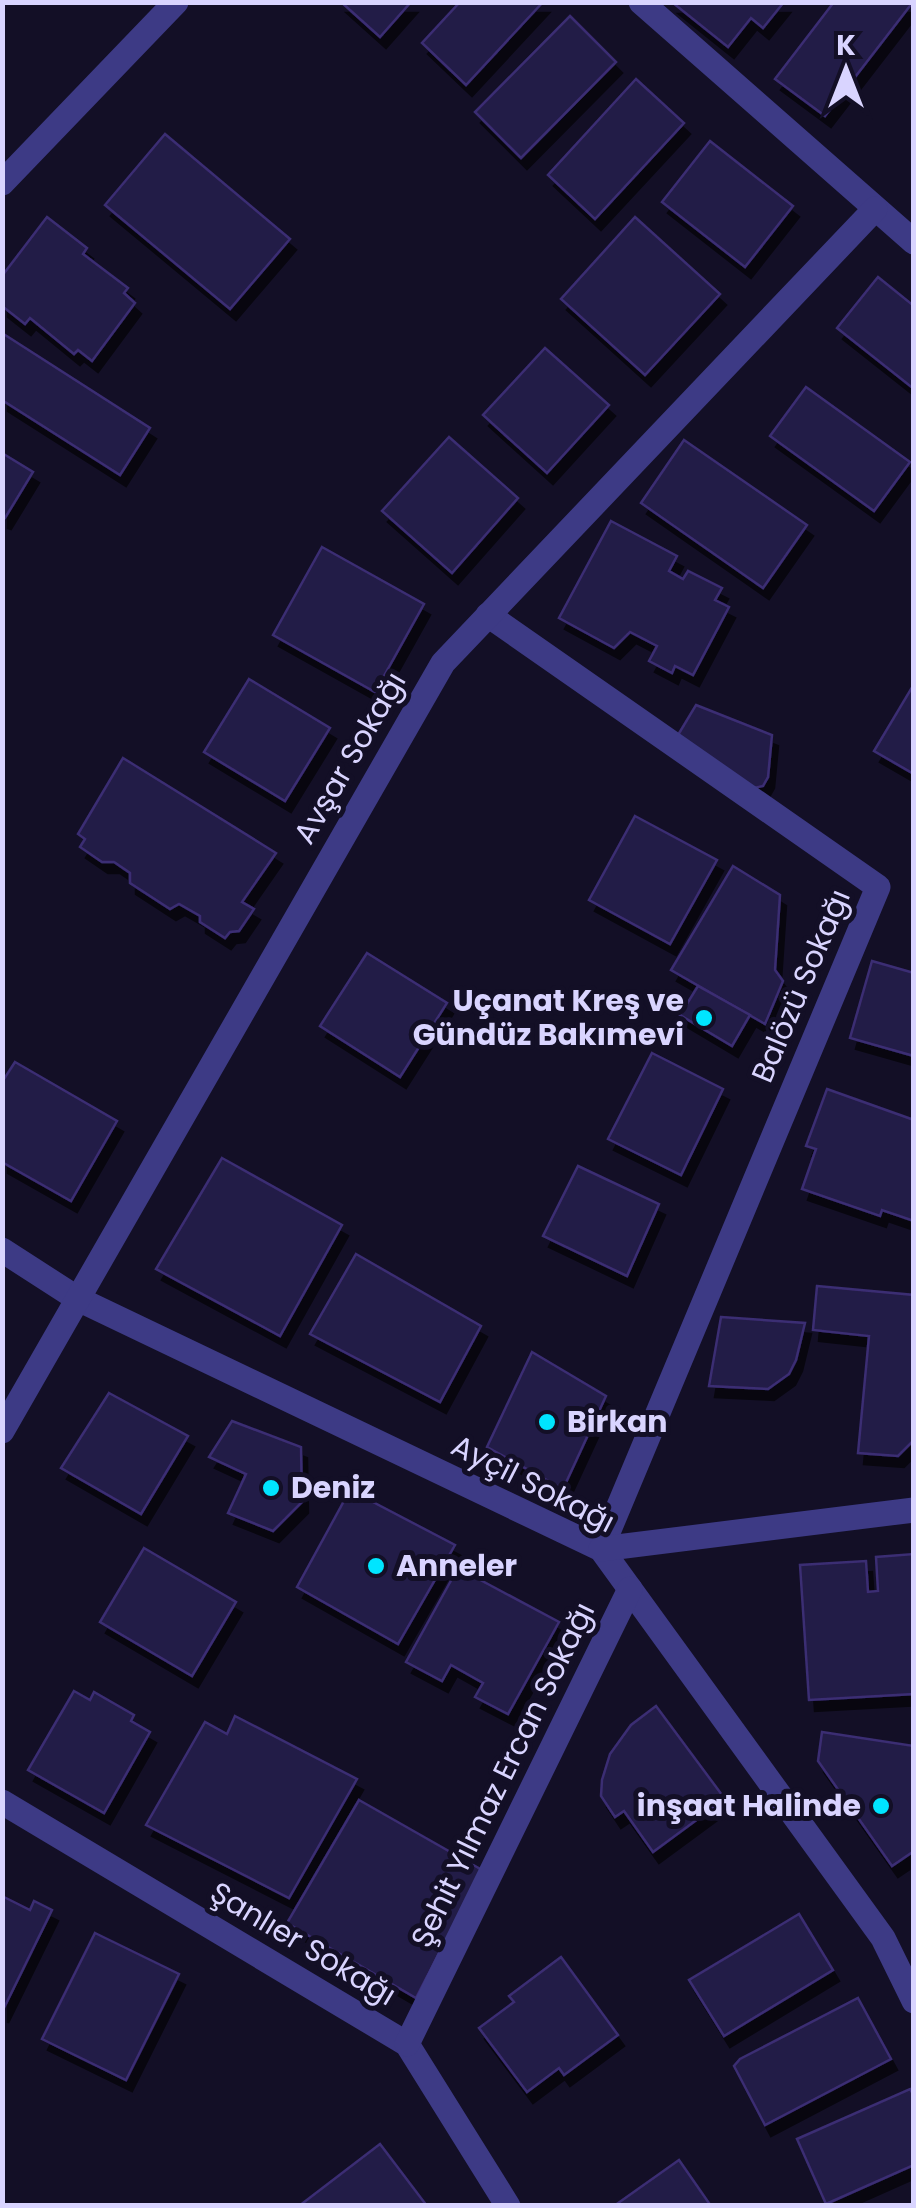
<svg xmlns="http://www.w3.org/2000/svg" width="916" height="2208" font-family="Poppins,sans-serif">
<defs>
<filter id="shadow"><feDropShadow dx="6" dy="11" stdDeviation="0" flood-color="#0009"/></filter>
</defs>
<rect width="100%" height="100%" fill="#130f26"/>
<!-- building -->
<g fill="#241b47" stroke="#3b2d73" stroke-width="2.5" filter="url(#shadow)">
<polygon points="341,2 411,2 380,37"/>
<polygon points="460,2 543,2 466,85 422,43"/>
<polygon points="784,2 763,28 751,18 728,47 673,3"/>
<polygon points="834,2 913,2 825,116 775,79"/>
<polygon points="570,16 616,62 521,158 475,112"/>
<polygon points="636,79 684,123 595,219 548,175"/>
<polygon points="165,134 290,239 230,309 105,205"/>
<polygon points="710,141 793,206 745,267 662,202"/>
<polygon points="47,217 87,248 83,254 128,288 124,293 135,303 92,361 78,350 74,354 30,318 25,324 2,306 2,276"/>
<polygon points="635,217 720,294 645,375 561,299"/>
<polygon points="878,277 914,306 914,389 837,328"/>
<polygon points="2,333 150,428 120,475 2,400"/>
<polygon points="545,348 609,405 547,473 483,415"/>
<polygon points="806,387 910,462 874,511 770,436"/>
<polygon points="449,437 518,498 452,573 382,511"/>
<polygon points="684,440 807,525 763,588 641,503"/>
<polygon points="2,453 33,472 5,518 2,517"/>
<polygon points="611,521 677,556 669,571 683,579 688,571 722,588 715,600 729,607 693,675 675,666 672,673 649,661 657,646 630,632 614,648 559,618"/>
<polygon points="322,547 424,604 375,692 273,635"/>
<polygon points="249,679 330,728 285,801 204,752"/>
<polygon points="914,684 914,774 874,751"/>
<polygon points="696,705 772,735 768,777 763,786 754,788 678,735"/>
<polygon points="123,758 276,853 242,902 254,909 239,931 230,932 225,938 200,922 200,916 179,904 170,909 130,883 130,873 114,862 102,862 80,847 85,839 78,834"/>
<polygon points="635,816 717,860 670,944 589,900"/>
<polygon points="733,866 780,895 775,970 783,981 765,1024 671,970"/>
<polygon points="367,953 447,1003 400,1077 320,1026"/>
<polygon points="872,961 914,973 914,1056 850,1038"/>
<polygon points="698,986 750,1015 732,1046 680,1015"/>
<polygon points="652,1053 723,1089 681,1175 608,1139"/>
<polygon points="15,1062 117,1121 71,1201 2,1162 2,1082"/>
<polygon points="827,1089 914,1120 914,1221 882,1210 880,1216 802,1189 816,1149 806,1146"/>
<polygon points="222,1158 342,1225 280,1336 156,1269"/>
<polygon points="578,1166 659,1204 627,1276 543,1236"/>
<polygon points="356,1254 481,1326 440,1402 310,1334"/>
<polygon points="817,1286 914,1295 914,1440 898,1456 858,1453 869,1336 813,1330"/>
<polygon points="721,1317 805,1323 796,1360 789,1374 768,1389 709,1386"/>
<polygon points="532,1352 606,1396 563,1489 487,1447"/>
<polygon points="109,1393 188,1436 141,1514 61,1468"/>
<polygon points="232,1421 301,1447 302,1502 273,1531 228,1513 246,1474 209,1457"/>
<polygon points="350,1490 455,1545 398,1644 297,1587"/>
<polygon points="144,1548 236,1602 192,1676 100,1622"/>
<polygon points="914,1554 914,1694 809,1700 800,1565 866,1561 868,1592 878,1591 876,1557"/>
<polygon points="458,1568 559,1622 508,1714 475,1697 483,1683 451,1665 442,1681 406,1662"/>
<polygon points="74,1691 90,1700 94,1692 134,1715 131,1721 150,1732 104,1813 28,1770"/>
<polygon points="656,1706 725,1799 653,1852 624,1811 615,1817 601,1796 602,1780 610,1754 631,1725"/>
<polygon points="235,1716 357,1779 289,1898 146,1825 205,1722 227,1734"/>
<polygon points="822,1732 914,1746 914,1851 892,1866 818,1761"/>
<polygon points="359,1800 482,1870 416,1998 287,1923"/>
<polygon points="2,1896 30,1910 34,1901 52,1910 2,2012"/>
<polygon points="799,1914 833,1970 724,2036 689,1980"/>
<polygon points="95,1933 179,1974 126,2080 42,2039"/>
<polygon points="561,1957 618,2035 564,2075 559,2068 527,2092 479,2028 514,2002 509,1996"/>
<polygon points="858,1998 891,2059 765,2125 734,2066 740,2059"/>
<polygon points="910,2089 914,2096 914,2165 826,2204 797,2139"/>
<polygon points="380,2144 427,2206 299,2206"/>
<polygon points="679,2160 711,2206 614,2206"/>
</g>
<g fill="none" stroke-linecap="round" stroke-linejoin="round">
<!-- minor -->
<g stroke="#3d3a85" stroke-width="25">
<polyline points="641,2 914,242"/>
<polyline points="488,615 878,887 601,1549"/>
<polyline points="2,1250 78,1299 601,1549 883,1938 914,2001"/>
<polyline points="2,1431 443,663 875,209"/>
<polyline points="601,1549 914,1510"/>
<polyline points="2,1802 407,2044 508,2206"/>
<polyline points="407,2044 630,1589"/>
</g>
<!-- tertiary -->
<polyline stroke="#3d3a85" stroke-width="25" points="2,183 176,2"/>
</g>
<!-- markers -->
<g fill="#00e5ff" stroke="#130f26" stroke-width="4">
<circle cx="704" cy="1018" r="10"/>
<circle cx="547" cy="1422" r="10"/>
<circle cx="271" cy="1488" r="10"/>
<circle cx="376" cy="1566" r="10"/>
<circle cx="881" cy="1806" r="10"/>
</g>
<g text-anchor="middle" stroke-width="10" stroke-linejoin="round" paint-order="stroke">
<!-- street labels -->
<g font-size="30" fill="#d9d4ff" stroke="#130f26">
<text transform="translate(350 758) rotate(-60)" y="10">Avşar Sokağı</text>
<text transform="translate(801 986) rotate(-67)" y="10">Balözü Sokağı</text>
<text transform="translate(533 1484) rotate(27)" y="10">Ayçil Sokağı</text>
<text transform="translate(503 1775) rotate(-64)" y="10">Şehit Yılmaz Ercan Sokağı</text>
<text transform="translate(303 1944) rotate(31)" y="10">Şanlıer Sokağı</text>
</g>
<!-- poi labels -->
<g font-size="30" font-weight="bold" fill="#d9d4ff" stroke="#130f26" text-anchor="start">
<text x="684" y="1011" text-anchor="end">Uçanat Kreş ve<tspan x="684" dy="34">Gündüz Bakımevi</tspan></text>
<text x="567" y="1432">Birkan</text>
<text x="291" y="1498">Deniz</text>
<text x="396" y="1576">Anneler</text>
<text x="861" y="1816" text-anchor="end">inşaat Halinde</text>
</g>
</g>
<!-- border -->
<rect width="916" height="2208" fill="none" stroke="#d9d4ff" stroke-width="10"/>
<!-- north arrow -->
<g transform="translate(846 70)" stroke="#130f26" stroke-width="8" paint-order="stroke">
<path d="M0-8L18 38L0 25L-18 38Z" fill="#d9d4ff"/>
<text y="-15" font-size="28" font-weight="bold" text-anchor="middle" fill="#d9d4ff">K</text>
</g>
</svg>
